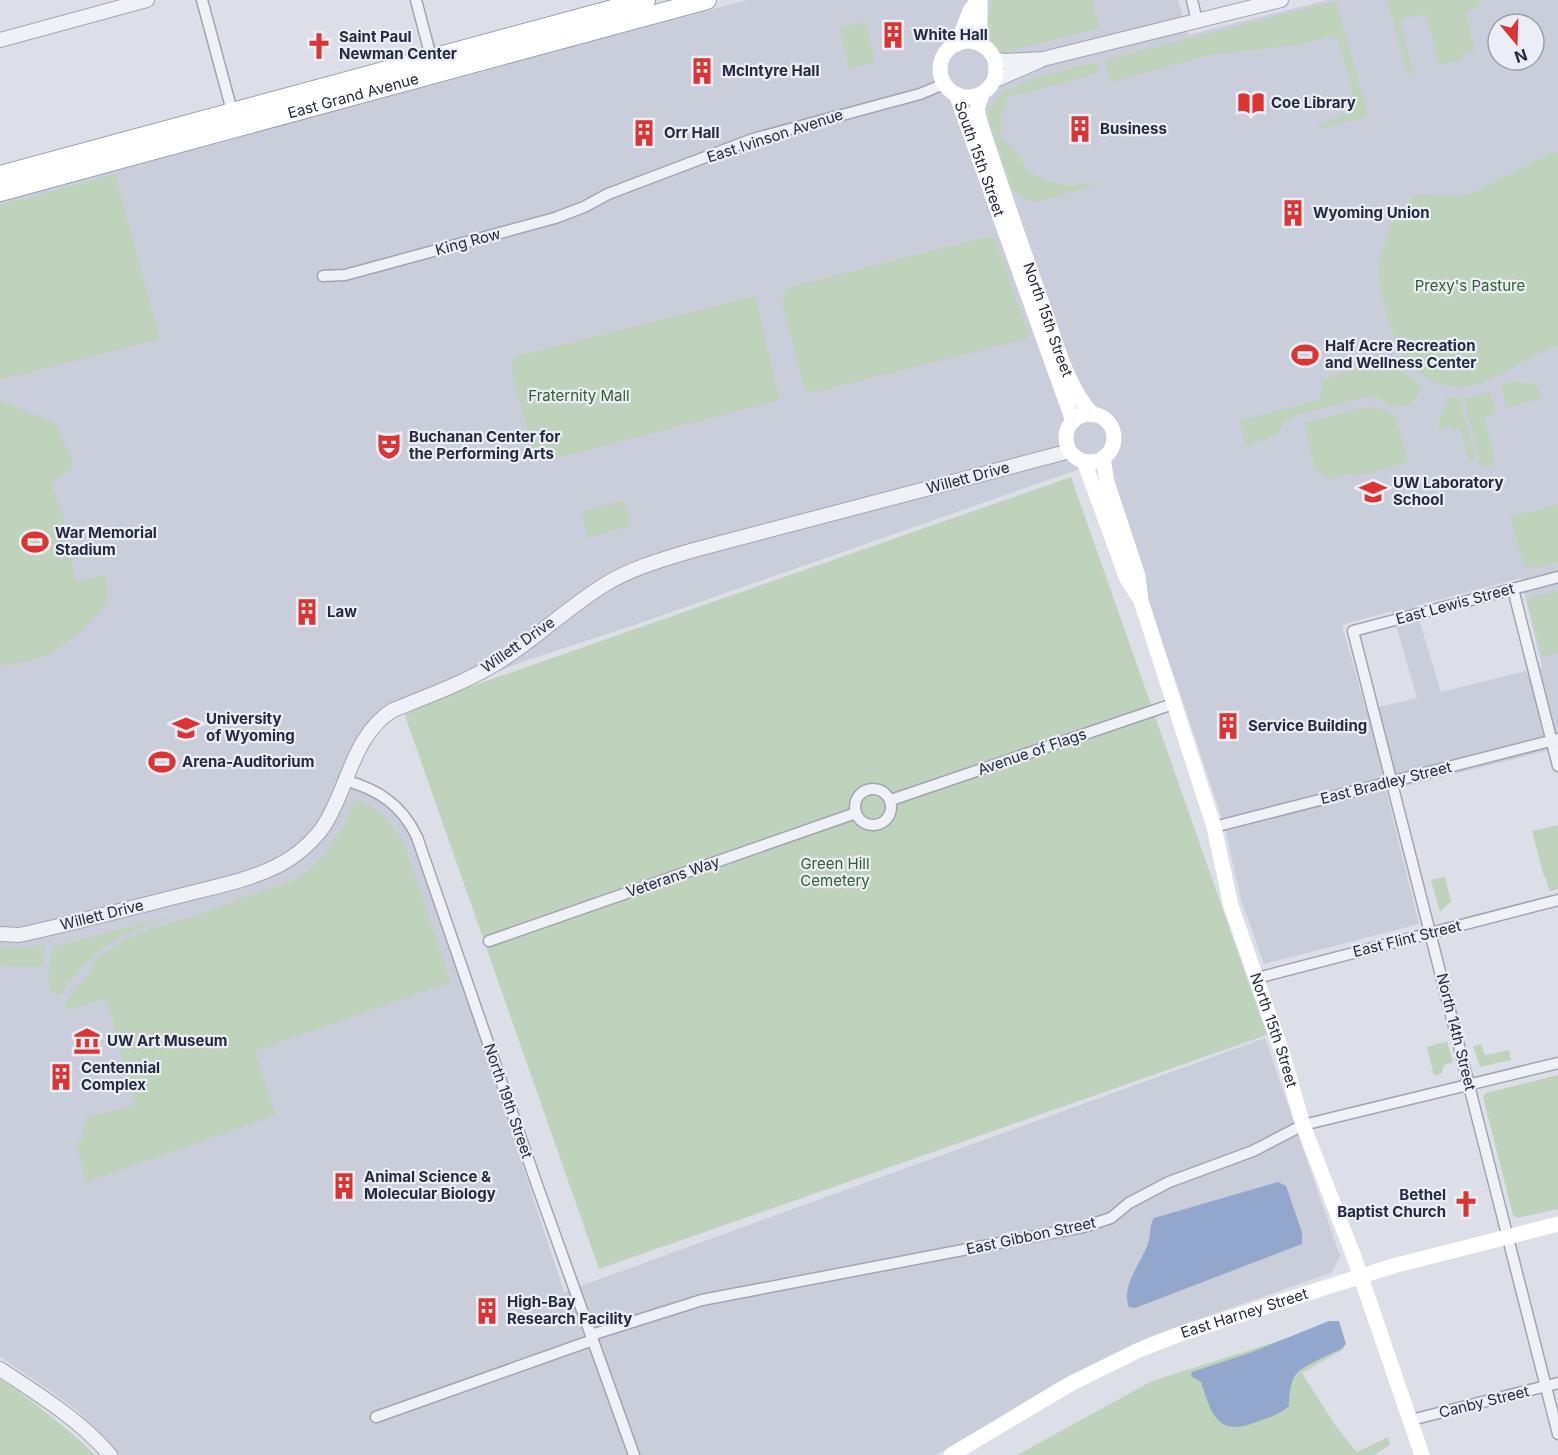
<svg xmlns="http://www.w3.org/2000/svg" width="1558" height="1455" font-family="Inter,sans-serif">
<rect width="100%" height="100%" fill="#dcdfe8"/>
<!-- built -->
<path fill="#caceda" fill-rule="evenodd" d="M747,0h431l10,35 140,-35h230v748l-172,43 33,133 -155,40 -23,-64 -16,-73 -48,-143 -83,-220 -454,159 -118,39 -140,55 -37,62 19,7 47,39 153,467 701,-254 75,218 -9,17 -178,62 -96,47 -105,65 -17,8h-816l-39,-42 -28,-21 -52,-35v-1155zM1498,24h36v36h-36zM1521,578l21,89 -101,25 -26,-86zM1392,611l25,87 -51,12 -24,-85z"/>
<!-- green -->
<g fill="#bfd3bc">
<path d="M992,0h100l8,28 -98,25c-25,-6 -14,-35 -10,-53z"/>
<polygon points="1387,0 1481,0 1478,1 1480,7 1468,10 1466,15 1475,50 1462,54 1463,59 1439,65 1426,14 1400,19 1413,74 1408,75"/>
<polygon points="1336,1 1368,116 1320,129 1318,125 1351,112 1352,86 1337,37 1334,40 1329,36 1305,44 1209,55 1111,82 1104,60"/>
<polygon points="865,21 875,62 850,69 839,29"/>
<path d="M1097,62l2,8 -3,4 -90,24 1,8 -5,2 -1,31c12,7 20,18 25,31 31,17 37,16 72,14l-63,19 -10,-4 -15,-12 -22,-71c-2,-33 84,-47 109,-54z"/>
<path d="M1558,152v194c-34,9 -70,46 -106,41 -13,-2 -31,-11 -40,-20 -18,-18 -34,-75 -33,-99 1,-15 12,-44 20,-56 4,-6 11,-11 16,-17l44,1 13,-3 75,-38z"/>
<polygon points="115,174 160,339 0,380 0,205"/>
<polygon points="990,236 995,240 1028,333 1028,337 1026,339 816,392 809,391 804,387 782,302 784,292 789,287"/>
<polygon points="755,296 780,400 545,461 538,461 534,453 511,370 513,360 518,356"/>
<path d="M1375,341l11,19 35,25c-1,14 -14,24 -28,21 -8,-2 -14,-9 -23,-10l-73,19 -12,8 -8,12 -31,11 -7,-25 79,-21 4,-9v-11l33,-12 19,-1z"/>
<polygon points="1511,381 1537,385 1541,398 1506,408 1502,387 1504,384"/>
<polygon points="1490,391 1496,413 1484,417 1494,458 1493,466 1482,468 1463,399"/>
<polygon points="1448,396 1459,398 1476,459 1469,461 1461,429 1453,431 1452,426 1439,429 1440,412 1447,403 1446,399"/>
<path d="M0,401l57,23 10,27c16,15 -5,24 -16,32l17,49 7,50 29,-7 4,17 -3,14 -28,29 -30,21 -43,11 -1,-4h-3z"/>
<polygon points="1370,406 1394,415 1409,462 1353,477 1352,474 1329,479 1315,469 1304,423"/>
<polygon points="1071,477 1267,1035 599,1269 403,710"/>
<polygon points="624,500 631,526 588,538 581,512"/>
<polygon points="1558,504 1558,562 1532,569 1531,567 1524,566 1510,517"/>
<polygon points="1558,591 1558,653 1543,657 1527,603 1532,597"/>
<path d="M356,800c22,6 35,23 47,41l48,141 -196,69 21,64 -190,67 -10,-39 9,-3 -4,-13 6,-2 -2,-7 50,-13 -28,-106 -42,11 -1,-7 31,-37 -3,-3c32,-28 60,-35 99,-46 22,-7 43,-16 65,-24 12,-4 27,-8 39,-14 28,-15 48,-51 61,-79z"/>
<polygon points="1558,825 1558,889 1549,891 1546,877 1544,877 1532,831"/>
<polygon points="1445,877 1451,901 1440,912 1431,880"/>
<path d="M172,916c-56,19 -78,31 -112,80l-12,-6 4,-43z"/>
<polygon points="45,943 43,967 0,966 0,948 26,948"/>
<polygon points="1447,1041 1453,1063 1445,1064 1441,1074 1434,1076 1427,1047"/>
<polygon points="1481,1044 1485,1055 1509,1050 1511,1060 1480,1067 1473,1046"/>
<polygon points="1558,1075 1558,1209 1517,1218 1513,1215 1483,1097 1486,1093"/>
<polygon points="1335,1323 1344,1339 1344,1349 1302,1373 1337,1428 1357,1452 1388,1437 1390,1445 1374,1455 1017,1455 1152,1381"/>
<path d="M0,1379c34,23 65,47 95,76h-95z"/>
</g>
<!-- water -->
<g fill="#93a6cc">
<path d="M1278,1182l8,4 16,46v12l-167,64 -6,-1c-9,-22 14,-45 20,-67 2,-8 0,-14 5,-22z"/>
<path d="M1329,1321h10l7,23 -5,5c-11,6 -41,17 -47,28 -4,8 -5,20 -5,29 -8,8 -19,11 -30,15 -41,17 -47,-5 -58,-39l-10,-6 1,-4 60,-20z"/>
</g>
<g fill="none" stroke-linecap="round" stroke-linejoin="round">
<defs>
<g id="minor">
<polyline points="202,0 232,111"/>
<polyline points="416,0 431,57"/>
<polyline points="1192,0 1197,21"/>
<polyline points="323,276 345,275 555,218 584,207 608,194 753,139 920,94 944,84"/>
<polyline points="1558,577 1353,631 1558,1434"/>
<polyline points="1513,589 1558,766"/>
<path d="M344,780c34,9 58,25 73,57l119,345 98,273"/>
<circle cx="873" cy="807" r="18"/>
<polyline points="891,800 1173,704"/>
<polyline points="1214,827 1558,739"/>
<polyline points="489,941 856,813"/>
<polyline points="1257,978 1558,900"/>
<polyline points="591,1335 702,1300 1083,1227 1111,1218 1129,1203 1169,1182 1253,1151 1303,1125 1558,1063"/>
<polyline points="376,1417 593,1340"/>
<polyline points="1411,1420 1558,1383"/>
</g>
<g id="tertiary">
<polyline points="0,40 147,0"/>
<polyline points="994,59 1004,61 1043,59 1281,0"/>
<polyline points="993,81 1039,61"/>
<path d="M0,934l19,1 14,-3c47,-11 94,-23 142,-35 33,-9 69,-15 100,-30 17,-8 34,-22 46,-37 27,-38 30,-94 72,-120 35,-14 71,-27 104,-47 37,-23 70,-55 107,-78 27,-17 60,-26 90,-35l376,-99"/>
<path d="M0,1369c39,26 79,50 110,86"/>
</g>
<g id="primary">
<polyline points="0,175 646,0"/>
<path id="s5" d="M0,192l707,-192"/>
</g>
</defs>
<!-- minor casing -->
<use href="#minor" stroke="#a1a5b2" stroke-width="13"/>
<!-- tertiary casing -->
<use href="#tertiary" stroke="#a1a5b2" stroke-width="16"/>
<!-- primary casing -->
<use href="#primary" stroke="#9aa1b5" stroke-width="20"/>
<!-- minor -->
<use href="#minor" stroke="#eff1f6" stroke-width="10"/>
<!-- tertiary -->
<use href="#tertiary" stroke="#eff1f6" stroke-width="14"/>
<!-- secondary -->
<g stroke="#fff" stroke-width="15">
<circle cx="968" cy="69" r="28"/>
<polyline points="957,44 970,11 978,0"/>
<polyline points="980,44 980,0"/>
<path id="s1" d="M956,94l117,327"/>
<path id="s2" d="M982,94l-5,15 3,13c20,61 41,123 63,184 12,34 24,82 50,109"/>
<circle cx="1090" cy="438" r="24"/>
<path id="s3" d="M1103,458l4,24 31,94 3,25 73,226 17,79 52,149 20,70 51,132 68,198"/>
<polyline points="1084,461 1127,579 1138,596"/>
<path id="s4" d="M951,1455l121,-72 67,-33 44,-17 210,-67 165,-42"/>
</g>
<!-- primary -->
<use href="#primary" stroke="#fff" stroke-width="18"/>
</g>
<!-- icons -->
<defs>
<symbol id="building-bare" viewBox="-9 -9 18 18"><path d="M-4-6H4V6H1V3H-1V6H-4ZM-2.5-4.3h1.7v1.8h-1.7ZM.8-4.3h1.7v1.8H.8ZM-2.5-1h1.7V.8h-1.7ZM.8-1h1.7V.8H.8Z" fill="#dc3333" stroke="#eceef6" stroke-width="2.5" paint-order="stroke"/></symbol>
<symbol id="church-bare" viewBox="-9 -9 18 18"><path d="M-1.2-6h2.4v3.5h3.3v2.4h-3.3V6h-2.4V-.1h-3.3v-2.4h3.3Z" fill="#dc3333" stroke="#eceef6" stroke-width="2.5" paint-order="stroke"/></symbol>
<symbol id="library-bare" viewBox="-9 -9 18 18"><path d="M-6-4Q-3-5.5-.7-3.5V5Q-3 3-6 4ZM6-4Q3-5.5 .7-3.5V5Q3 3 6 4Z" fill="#dc3333" stroke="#eceef6" stroke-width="2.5" paint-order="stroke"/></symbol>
<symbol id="stadium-bare" viewBox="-9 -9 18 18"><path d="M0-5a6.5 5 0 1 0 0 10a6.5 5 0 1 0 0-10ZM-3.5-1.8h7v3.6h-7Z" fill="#dc3333" stroke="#eceef6" stroke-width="2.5" paint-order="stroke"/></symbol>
<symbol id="theatre-bare" viewBox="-9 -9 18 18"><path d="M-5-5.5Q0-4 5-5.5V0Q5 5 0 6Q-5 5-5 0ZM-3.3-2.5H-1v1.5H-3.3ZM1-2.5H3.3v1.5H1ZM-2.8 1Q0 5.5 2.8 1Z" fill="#dc3333" stroke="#eceef6" stroke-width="2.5" paint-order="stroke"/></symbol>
<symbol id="school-bare" viewBox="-9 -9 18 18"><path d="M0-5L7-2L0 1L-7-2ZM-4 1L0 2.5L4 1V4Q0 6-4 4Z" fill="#dc3333" stroke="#eceef6" stroke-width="2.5" paint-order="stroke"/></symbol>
<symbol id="university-bare" viewBox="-9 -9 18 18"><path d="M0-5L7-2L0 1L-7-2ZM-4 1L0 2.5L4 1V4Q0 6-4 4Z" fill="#dc3333" stroke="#eceef6" stroke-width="2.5" paint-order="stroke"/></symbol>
<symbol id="museum-bare" viewBox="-9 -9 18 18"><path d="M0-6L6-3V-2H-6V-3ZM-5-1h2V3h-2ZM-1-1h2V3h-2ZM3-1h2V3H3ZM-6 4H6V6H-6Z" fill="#dc3333" stroke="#eceef6" stroke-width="2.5" paint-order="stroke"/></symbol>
</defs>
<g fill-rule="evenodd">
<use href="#building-bare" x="874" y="16" width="38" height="38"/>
<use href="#church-bare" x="300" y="27" width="38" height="38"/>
<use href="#building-bare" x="683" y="52" width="38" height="38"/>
<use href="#library-bare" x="1232" y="84" width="38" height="38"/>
<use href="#building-bare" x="1061" y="110" width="38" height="38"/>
<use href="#building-bare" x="625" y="114" width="38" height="38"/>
<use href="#building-bare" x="1274" y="194" width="38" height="38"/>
<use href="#stadium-bare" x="1286" y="336" width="38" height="38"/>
<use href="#theatre-bare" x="370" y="427" width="38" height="38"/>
<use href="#school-bare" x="1354" y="473" width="38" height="38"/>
<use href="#stadium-bare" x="16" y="523" width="38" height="38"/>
<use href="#building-bare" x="288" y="593" width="38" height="38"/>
<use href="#building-bare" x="1209" y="707" width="38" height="38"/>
<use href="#university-bare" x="167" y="709" width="38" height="38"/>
<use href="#stadium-bare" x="143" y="743" width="38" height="38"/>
<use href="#museum-bare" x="68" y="1022" width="38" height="38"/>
<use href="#building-bare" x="42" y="1058" width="38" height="38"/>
<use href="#building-bare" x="325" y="1167" width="38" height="38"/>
<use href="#church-bare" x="1447" y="1185" width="38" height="38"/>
<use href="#building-bare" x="468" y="1292" width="38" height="38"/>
</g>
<g text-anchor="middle" stroke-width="4.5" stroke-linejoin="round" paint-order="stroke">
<!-- poi labels -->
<g font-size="15" font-weight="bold" fill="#242a40" stroke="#eceef6" text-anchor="start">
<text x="913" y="40">White Hall</text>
<text x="339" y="42">Saint Paul<tspan x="339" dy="17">Newman Center</tspan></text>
<text x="722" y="76">McIntyre Hall</text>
<text x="1271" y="108">Coe Library</text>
<text x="1100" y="134">Business</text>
<text x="664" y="138">Orr Hall</text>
<text x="1313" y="218">Wyoming Union</text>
<text x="1325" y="351">Half Acre Recreation<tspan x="1325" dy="17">and Wellness Center</tspan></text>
<text x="409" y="442">Buchanan Center for<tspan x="409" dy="17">the Performing Arts</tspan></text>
<text x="1393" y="488">UW Laboratory<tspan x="1393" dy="17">School</tspan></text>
<text x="55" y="538">War Memorial<tspan x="55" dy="17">Stadium</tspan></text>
<text x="327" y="617">Law</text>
<text x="206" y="724">University<tspan x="206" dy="17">of Wyoming</tspan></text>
<text x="1248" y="731">Service Building</text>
<text x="182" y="767">Arena-Auditorium</text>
<text x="107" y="1046">UW Art Museum</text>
<text x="81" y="1073">Centennial<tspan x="81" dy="17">Complex</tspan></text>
<text x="364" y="1182">Animal Science &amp;<tspan x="364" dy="17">Molecular Biology</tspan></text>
<text x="1446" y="1200" text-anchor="end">Bethel<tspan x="1446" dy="17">Baptist Church</tspan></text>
<text x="507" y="1307">High-Bay<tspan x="507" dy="17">Research Facility</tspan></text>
</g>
<!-- street labels -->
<g font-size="15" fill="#242a40" stroke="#eceef6">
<text dy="5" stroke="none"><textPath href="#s5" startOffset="366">East Grand Avenue</textPath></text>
<text transform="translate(775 136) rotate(-18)" y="5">East Ivinson Avenue</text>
<text dy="5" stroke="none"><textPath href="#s1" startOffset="69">South 15th Street</textPath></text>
<text transform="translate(468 242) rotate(-15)" y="5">King Row</text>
<text dy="5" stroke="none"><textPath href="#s2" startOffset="238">North 15th Street</textPath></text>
<text transform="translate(968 478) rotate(-15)" y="5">Willett Drive</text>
<text transform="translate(1455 604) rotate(-15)" y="5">East Lewis Street</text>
<text transform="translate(518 645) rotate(-35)" y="5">Willett Drive</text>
<text transform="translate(1032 752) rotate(-19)" y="5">Avenue of Flags</text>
<text transform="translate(1386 783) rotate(-14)" y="5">East Bradley Street</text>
<text transform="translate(673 877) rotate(-19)" y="5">Veterans Way</text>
<text transform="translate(102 915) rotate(-14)" y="5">Willett Drive</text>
<text transform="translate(1407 939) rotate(-14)" y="5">East Flint Street</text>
<text dy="5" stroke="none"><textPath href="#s3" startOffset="598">North 15th Street</textPath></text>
<text transform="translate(1456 1032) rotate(76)" y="5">North 14th Street</text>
<text transform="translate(508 1101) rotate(71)" y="5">North 19th Street</text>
<text transform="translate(1031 1236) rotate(-12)" y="5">East Gibbon Street</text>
<text dy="5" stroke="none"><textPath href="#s4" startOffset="327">East Harney Street</textPath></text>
<text transform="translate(1484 1402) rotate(-14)" y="5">Canby Street</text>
</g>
<!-- park labels -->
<g font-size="15" fill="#325d30" stroke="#eceef6">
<text x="1470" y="291">Prexy's Pasture</text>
<text x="579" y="401">Fraternity Mall</text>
<text x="835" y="869">Green Hill<tspan x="835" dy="17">Cemetery</tspan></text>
</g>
</g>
<!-- north arrow -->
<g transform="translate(1516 42) rotate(161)"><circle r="28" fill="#eceef6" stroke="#9ca0ad" stroke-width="1.5"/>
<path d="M0-4.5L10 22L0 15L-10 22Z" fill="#dc3333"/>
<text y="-9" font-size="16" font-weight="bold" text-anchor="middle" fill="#242a40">N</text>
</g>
</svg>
